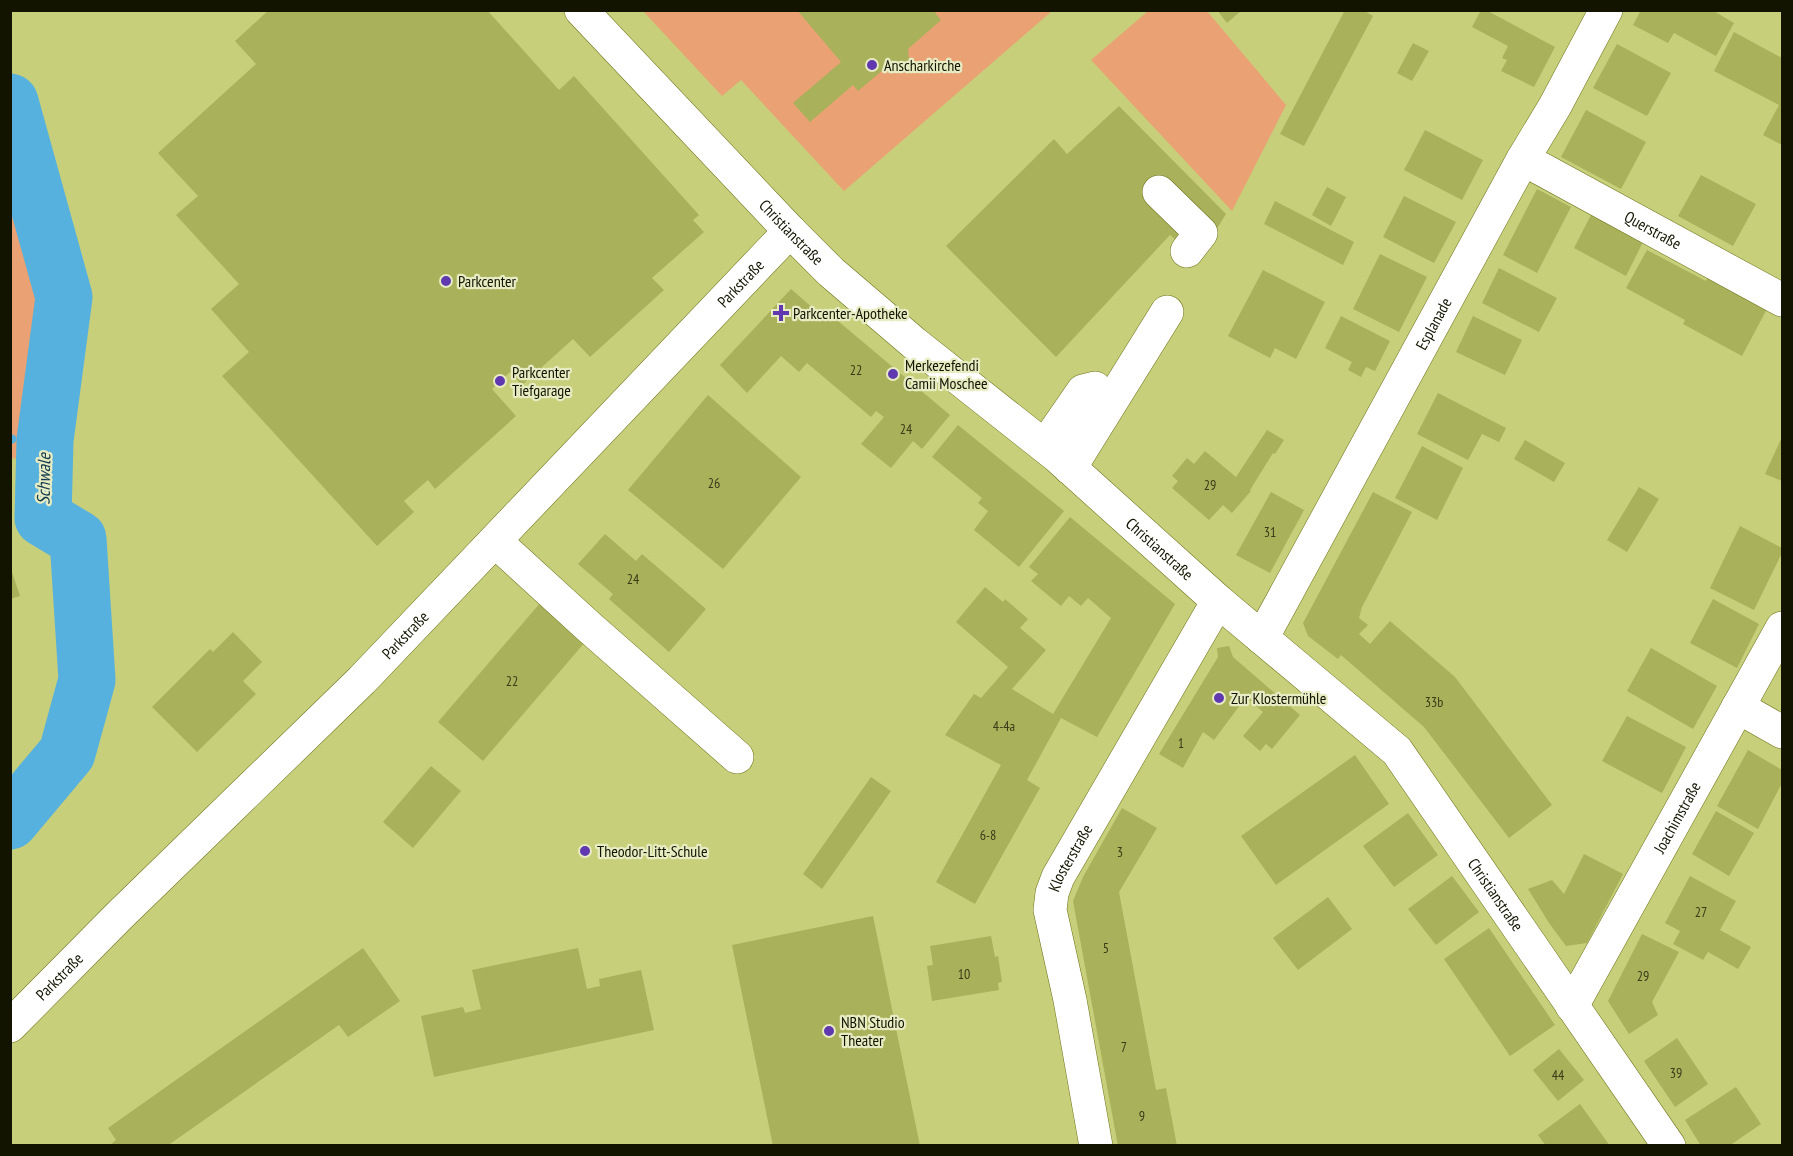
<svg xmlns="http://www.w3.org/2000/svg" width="1793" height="1156" font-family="'PT Sans Narrow',sans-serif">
<rect width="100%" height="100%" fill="#c7cf7a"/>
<!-- green -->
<g fill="#eaa274">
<polygon points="643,11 1052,11 844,191 741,80 722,96"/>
<polygon points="1148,11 1207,11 1286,105 1232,211 1091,60"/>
<polygon points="10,147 45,304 34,399 20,459 10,458"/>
</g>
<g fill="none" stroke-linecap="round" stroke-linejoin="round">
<!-- stream -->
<polyline stroke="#56b1df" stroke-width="9" points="10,439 12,439"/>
<!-- river -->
<polyline stroke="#56b1df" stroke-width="57" points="10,102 64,297 45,440 43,518 78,539 87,680 67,753 10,821"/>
</g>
<!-- building -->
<g fill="#a9b15b">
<polygon points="269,10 487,10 559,90 574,76 699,215 693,220 704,232 652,278 664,290 590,357 573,339 522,385 510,372 492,389 516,416 435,489 428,480 404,501 414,512 377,546 222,376 249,352 211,309 239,284 176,215 198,196 158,153 256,64 235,41"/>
<polygon points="797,10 933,10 941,20 908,49 909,59 904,67 894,71 884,69 858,91 853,85 810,122 793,103 841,62"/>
<polygon points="1217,10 1242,10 1227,23"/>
<polygon points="1345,10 1363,10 1373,16 1304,146 1280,134"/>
<polygon points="1481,10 1486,10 1555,47 1534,87 1501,71 1507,60 1502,58 1508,46 1472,27"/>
<polygon points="1641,10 1712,10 1734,23 1716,56 1674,33 1668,43 1633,25"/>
<polygon points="1734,32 1782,58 1782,145 1763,135 1779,105 1714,71"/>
<polygon points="1413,43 1429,51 1412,81 1397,73"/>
<polygon points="1617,44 1671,73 1647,116 1593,88"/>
<polygon points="1119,106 1226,214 1198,259 1170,235 1056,357 946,246 1054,139 1067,154"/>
<polygon points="1586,110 1646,142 1621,189 1561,157"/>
<polygon points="1425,130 1483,160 1462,200 1404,170"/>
<polygon points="1701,175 1756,204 1733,246 1678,216"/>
<polygon points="1327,187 1346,197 1331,226 1312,215"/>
<polygon points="1537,189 1571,207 1537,273 1503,255"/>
<polygon points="1404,196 1456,222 1434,263 1383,237"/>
<polygon points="1275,201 1354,242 1343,265 1264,224"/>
<polygon points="1592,213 1644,240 1626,276 1574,248"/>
<polygon points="1647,250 1706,281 1709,276 1768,307 1742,356 1683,324 1685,320 1626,288"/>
<polygon points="1380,254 1427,277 1399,332 1353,309"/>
<polygon points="1499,268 1557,298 1539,332 1482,303"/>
<polygon points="1263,270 1325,302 1296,359 1275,348 1270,358 1228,336"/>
<polygon points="791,289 822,316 826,311 950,415 922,449 913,441 891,468 861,444 884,417 876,411 871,417 807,363 799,372 781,356 747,393 720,365"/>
<polygon points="1341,316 1390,341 1375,371 1366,367 1361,377 1348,370 1352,362 1325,348"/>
<polygon points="1473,316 1522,340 1505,375 1456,352"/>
<polygon points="1438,393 1506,428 1499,442 1482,434 1468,460 1417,434"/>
<polygon points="708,395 801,477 723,569 628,490"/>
<polygon points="958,425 1064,511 1019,567 974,530 988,511 978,503 982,498 932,457"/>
<polygon points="1267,430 1284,440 1275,454 1273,453 1250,490 1251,491 1232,513 1223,505 1209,520 1172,488 1178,481 1172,476 1187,458 1194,464 1205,451 1236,477"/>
<polygon points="1782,437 1782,481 1765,474"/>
<polygon points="1525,440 1565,463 1554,482 1514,459"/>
<polygon points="1422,446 1463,468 1437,520 1395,498"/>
<polygon points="1639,487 1659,499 1627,552 1607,540"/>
<polygon points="1271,492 1304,510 1270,573 1236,555"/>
<polygon points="1373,492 1412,512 1362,607 1359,618 1368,625 1359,634 1370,644 1390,621 1455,677 1552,805 1509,838 1424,727 1341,655 1338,659 1308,636 1303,623"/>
<polygon points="1070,517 1175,604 1097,737 1061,718 1027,780 1040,788 975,904 936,882 1001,765 945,735 974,694 981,698 1008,667 956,622 985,587 1003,602 1005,599 1028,619 1020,628 1046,650 1012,689 1053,714 1111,618 1088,598 1081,606 1069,596 1061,606 1031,581 1038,574 1029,567"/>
<polygon points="1740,526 1782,548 1782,553 1754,610 1710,588"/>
<polygon points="605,534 636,561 642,554 706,609 669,652 609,599 613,594 578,564"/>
<polygon points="10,566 20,596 10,599"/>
<polygon points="1713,599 1759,624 1737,668 1690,643"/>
<polygon points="541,602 586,641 483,761 438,722"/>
<polygon points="233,632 262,662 243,681 256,694 197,752 152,707 210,649 213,652"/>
<polygon points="1229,646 1233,657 1300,715 1272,749 1266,744 1260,751 1243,736 1263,712 1246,697 1214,740 1203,732 1183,768 1159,754 1218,657 1217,648"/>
<polygon points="1651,648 1717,686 1693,729 1627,691"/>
<polygon points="1627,716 1686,747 1662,793 1602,761"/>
<polygon points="1748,750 1782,770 1782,783 1758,829 1717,806"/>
<polygon points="1355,755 1389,804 1276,885 1241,836"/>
<polygon points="431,766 461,791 413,848 383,822"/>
<polygon points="871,777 891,791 822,889 803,874"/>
<polygon points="1122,808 1157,828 1119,892 1156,1090 1166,1088 1177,1146 1118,1146 1073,901 1083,877"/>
<polygon points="1716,811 1754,833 1729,876 1692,854"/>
<polygon points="1408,813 1438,855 1394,887 1363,846"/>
<polygon points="1584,854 1623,874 1587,943 1566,946 1549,923 1528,889 1552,880 1564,894"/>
<polygon points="1452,876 1479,912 1436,945 1408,909"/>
<polygon points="1690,876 1736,901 1720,930 1751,947 1738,969 1708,952 1703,960 1673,944 1680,931 1665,923"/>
<polygon points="1328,897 1352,929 1298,970 1273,938"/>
<polygon points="873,916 920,1146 773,1146 732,945"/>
<polygon points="1489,928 1555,1025 1510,1056 1444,959"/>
<polygon points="1642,934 1679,952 1652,1002 1658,1015 1629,1034 1608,1001"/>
<polygon points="991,936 995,957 998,956 1002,982 998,983 999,990 932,1001 927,966 933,965 930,946"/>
<polygon points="363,948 400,1001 348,1037 339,1025 167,1146 109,1146 116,1140 108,1128"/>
<polygon points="578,948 587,989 600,986 599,979 641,970 654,1030 434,1077 421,1016 463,1007 465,1013 481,1009 472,970"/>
<polygon points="1677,1038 1708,1084 1675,1107 1644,1061"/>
<polygon points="1559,1049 1584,1080 1558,1101 1533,1070"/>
<polygon points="1736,1087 1761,1124 1729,1146 1701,1146 1685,1120"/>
<polygon points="1580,1104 1610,1146 1546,1146 1538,1135"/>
</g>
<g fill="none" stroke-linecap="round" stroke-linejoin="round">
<defs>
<g id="minor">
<path id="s1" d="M581,10l209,221 41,41 83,71 143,113 161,145 179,150 272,395"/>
<path id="s2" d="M1523,159l259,141"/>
<polyline points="1159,192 1201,233 1187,251"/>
<polyline points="1045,446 1083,391 1095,388 1096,400 1078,425"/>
<polyline points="1070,468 1167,312"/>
<polyline points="495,541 588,626 737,757"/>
<path id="s3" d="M1262,638l261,-479 32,-53 51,-96"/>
<polyline points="1738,707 1782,732"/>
<path id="s4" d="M1572,1006l210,-378"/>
<path id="s5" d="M10,1026l109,-110 243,-236 428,-449"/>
<path id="s6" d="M1096,1146l-26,-146 -20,-90 2,-17 6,-16 160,-276"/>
</g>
</defs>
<!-- minor casing -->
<use href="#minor" stroke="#6c7117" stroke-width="34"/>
<!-- minor -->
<use href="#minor" stroke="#fff" stroke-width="33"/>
</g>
<!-- markers -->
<g fill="#6038b0" stroke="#e7ecc3" stroke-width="2">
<circle cx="872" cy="65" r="6"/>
<circle cx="446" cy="281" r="6"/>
<path d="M778 304h6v6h6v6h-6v6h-6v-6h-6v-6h6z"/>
<circle cx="893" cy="374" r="6"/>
<circle cx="500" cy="381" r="6"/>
<circle cx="1219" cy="698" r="6"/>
<circle cx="585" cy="851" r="6"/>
<circle cx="829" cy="1031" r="6"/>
</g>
<g text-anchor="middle" stroke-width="4.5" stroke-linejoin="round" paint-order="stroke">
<!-- number labels -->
<g font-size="14" fill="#383b17">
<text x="856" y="375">22</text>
<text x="906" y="434">24</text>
<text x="714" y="488">26</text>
<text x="1210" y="490">29</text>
<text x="1270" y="537">31</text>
<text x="633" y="584">24</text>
<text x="512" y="686">22</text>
<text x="1434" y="707">33b</text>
<text x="1004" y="731">4-4a</text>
<text x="1181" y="748">1</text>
<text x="988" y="840">6-8</text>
<text x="1120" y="857">3</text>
<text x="1701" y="917">27</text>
<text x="1106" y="953">5</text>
<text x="964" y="979">10</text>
<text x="1643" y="981">29</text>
<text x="1124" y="1052">7</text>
<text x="1676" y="1078">39</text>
<text x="1558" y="1080">44</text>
<text x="1142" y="1121">9</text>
</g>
<!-- poi labels -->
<g font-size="16" fill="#121400" stroke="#e7ecc3" text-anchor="start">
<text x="884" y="71">Anscharkirche</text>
<text x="458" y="287">Parkcenter</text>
<text x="793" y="319">Parkcenter-Apotheke</text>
<text x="905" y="371">Merkezefendi<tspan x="905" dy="18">Camii Moschee</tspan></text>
<text x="512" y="378">Parkcenter<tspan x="512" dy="18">Tiefgarage</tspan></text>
<text x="1231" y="704">Zur Klostermühle</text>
<text x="597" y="857">Theodor-Litt-Schule</text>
<text x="841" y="1028">NBN Studio<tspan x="841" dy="18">Theater</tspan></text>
</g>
<!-- street labels -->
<g font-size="16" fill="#121400" stroke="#e7ecc3">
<text dy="6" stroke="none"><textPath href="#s2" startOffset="148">Querstraße</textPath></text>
<text dy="6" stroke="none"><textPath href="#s1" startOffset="306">Christianstraße</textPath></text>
<text dy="6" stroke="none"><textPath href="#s5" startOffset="1042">Parkstraße</textPath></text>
<text dy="6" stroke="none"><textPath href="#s3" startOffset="358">Esplanade</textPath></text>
<text dy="6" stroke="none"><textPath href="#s1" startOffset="792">Christianstraße</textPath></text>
<text dy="6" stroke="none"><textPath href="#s5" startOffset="556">Parkstraße</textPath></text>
<text dy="6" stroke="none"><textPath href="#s4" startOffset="216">Joachimstraße</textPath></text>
<text dy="6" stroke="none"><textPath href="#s6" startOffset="297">Klosterstraße</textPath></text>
<text dy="6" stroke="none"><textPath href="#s1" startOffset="1278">Christianstraße</textPath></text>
<text dy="6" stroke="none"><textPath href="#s5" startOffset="70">Parkstraße</textPath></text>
</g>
<!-- water labels -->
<g font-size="18" font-style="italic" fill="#10384c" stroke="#e7ecc3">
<text transform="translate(44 479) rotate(-89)" y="6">Schwale</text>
</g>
</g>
<!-- border -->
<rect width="1793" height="1156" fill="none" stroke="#121400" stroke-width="24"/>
</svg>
